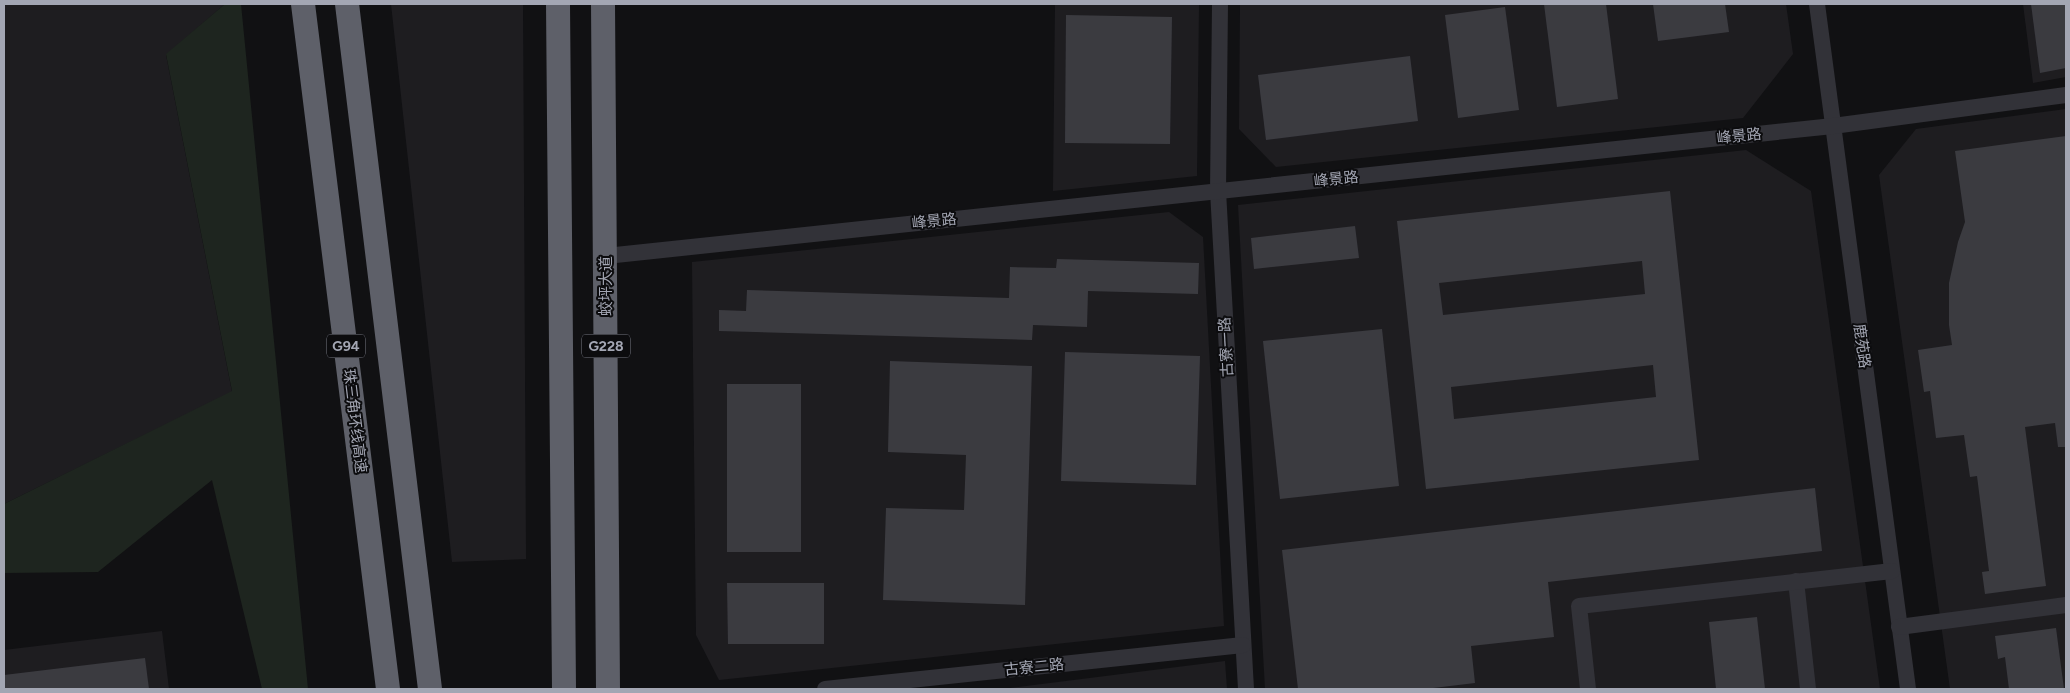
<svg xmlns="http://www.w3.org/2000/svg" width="2070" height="693" font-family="Figtree,'Noto Sans SC',sans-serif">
<rect width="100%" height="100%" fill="#111113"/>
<!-- built -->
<g fill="#1e1d20">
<polygon points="4,4 225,4 166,55 232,392 4,504"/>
<polygon points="391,4 523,4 526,559 452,562"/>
<polygon points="1055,4 1199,4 1197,176 1053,191"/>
<polygon points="1240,4 1786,4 1793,54 1743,118 1276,167 1239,129"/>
<polygon points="2023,4 2066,4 2066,77 2033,83"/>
<polygon points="2066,109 2066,689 1950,689 1879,175 1916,129"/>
<polygon points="1746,150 1811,191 1880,689 1265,689 1238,205"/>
<polygon points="1169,212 1203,237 1224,626 719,680 696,635 692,262"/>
<polygon points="162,631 169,689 4,689 4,650"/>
<polygon points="1225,661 1227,689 1002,689"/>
</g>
<!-- green -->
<polygon fill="#1e251f" points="225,4 241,4 308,689 262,689 212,480 98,572 4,573 4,504 232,391 166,54"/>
<!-- building -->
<g fill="#3b3b40" fill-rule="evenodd">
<polygon points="1544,4 1606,4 1618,99 1557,107"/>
<polygon points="1653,4 1725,4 1729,32 1658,41"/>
<polygon points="2031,4 2066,4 2066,68 2040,73"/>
<polygon points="1505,7 1519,110 1458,118 1445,15"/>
<polygon points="1066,15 1172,17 1170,144 1065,143"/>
<polygon points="1410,56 1418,121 1266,140 1258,75"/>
<polygon points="2066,136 2066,447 2058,447 2055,423 2025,427 2046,586 1985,594 1982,572 1989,571 1977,476 1970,477 1964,435 1936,438 1930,391 1924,392 1918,350 1952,345 1949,325 1949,283 1958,242 1965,222 1955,151"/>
<path d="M1670,191l29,269 -273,29 -29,-268zM1642,261l3,33 -202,21 -4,-32zM1653,365l3,32 -202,22 -3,-32z"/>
<polygon points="1355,226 1359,258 1254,269 1251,238"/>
<polygon points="1057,259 1199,263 1198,294 1088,291 1087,327 1033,325 1032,340 719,331 719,310 746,311 747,290 1009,298 1010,267 1056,268"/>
<polygon points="1382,329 1399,486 1280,499 1263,341"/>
<polygon points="1065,352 1200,356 1196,485 1061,481"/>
<polygon points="890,361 1032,366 1025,605 883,600 886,508 964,510 966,455 888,452"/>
<rect x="727" y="384" width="74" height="168"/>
<polygon points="1815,488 1822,551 1548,582 1554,637 1471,646 1475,683 1425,689 1298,689 1282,550"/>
<polygon points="727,583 824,583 824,644 728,644"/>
<polygon points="1757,617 1765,689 1716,689 1709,622"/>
<polygon points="2056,628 2064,689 2009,689 2005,657 1998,659 1995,636"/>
<polygon points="145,658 149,689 5,689 4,675"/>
</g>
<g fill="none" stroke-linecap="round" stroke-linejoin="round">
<!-- minor -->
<g stroke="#323238" stroke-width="16">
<polyline points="1220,4 1218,191 1246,689"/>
<polyline points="1817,4 1908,689"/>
<polyline points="606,256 1833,126 2066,95"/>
<polyline points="1796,581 1808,689"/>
<polyline points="1899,627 2066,605"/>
<polyline points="825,689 1243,645"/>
<polyline points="1588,689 1579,606 1892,571"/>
</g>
<!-- highway -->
<g stroke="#5e6069" stroke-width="24">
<polyline points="303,4 388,689"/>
<polyline points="347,4 430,689"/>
<polyline points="558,4 564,689"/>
<polyline points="603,4 608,689"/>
</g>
</g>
<g text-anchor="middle" stroke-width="4" stroke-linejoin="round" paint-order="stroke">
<!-- shield labels -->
<g fill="#0c0c0e" stroke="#767882" stroke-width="1">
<rect x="327" y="334.5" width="38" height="23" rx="4"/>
<rect x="582" y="334.5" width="48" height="23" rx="4"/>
</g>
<g font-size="14" font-weight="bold" fill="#a3a6b3">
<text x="346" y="351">G94</text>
<text x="606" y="351">G228</text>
</g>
<!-- street labels -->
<g font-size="15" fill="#a3a6b3" stroke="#0c0c0e">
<text transform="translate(1739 136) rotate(-6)" y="5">峰景路</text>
<text transform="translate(1336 179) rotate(-6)" y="5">峰景路</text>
<text transform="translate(934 221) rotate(-6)" y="5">峰景路</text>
<text transform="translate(606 286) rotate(-90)" y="5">蛟坪大道</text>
<text transform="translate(1862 346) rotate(82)" y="5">鹿苑路</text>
<text transform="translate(1226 347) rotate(-93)" y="5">古寮一路</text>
<text transform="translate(355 421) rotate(83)" y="5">珠三角环线高速</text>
<text transform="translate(1034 667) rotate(-6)" y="5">古寮二路</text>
</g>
</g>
<!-- border -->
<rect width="2070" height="693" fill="none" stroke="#a3a6b3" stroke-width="10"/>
</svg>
